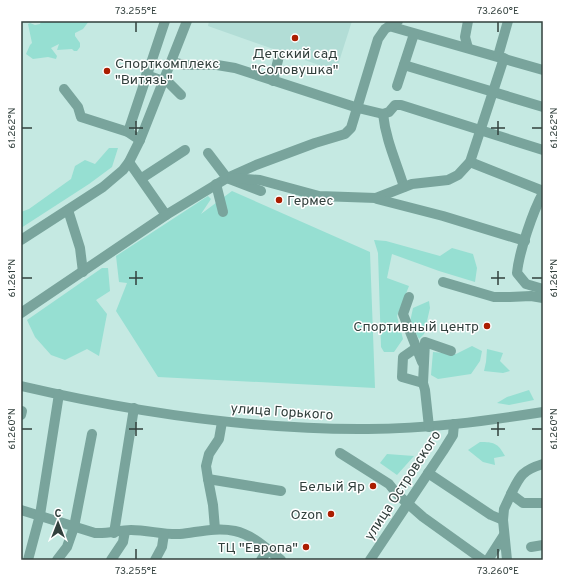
<svg xmlns="http://www.w3.org/2000/svg" width="564" height="581" font-family="Overpass,sans-serif">
<rect width="100%" height="100%" fill="#c5e9e2"/>
<!-- built -->
<polygon fill="#b2ddd6" points="209,21 352,21 336,71 208,26"/>
<!-- green -->
<g fill="#96dfd2">
<polygon points="41,21 89,21 83,29 75,33 75,36 80,43 80,47 77,51 74,51 72,49 57,50 59,44 51,48 57,56 56,59 48,57 33,59 26,54 30,45 32,43 28,24 30,23 35,25 40,24"/>
<polygon points="109,148 118,148 112,167 89,184 21,228 21,212 29,209 71,179 75,166 85,160 95,164"/>
<polygon points="232,191 370,252 375,388 158,377 116,311 127,283 119,282 116,256 208,196 211,199 201,214"/>
<polygon points="374,240 386,241 440,256 452,248 473,254 477,268 475,282 439,271 392,254 387,278 409,286 397,316 403,339 394,352 384,352 381,347 378,253"/>
<polygon points="102,268 108,268 110,291 96,300 107,314 99,356 87,349 65,360 51,355 35,337 27,320"/>
<polygon points="429,301 430,308 424,334 419,339 410,322 413,308"/>
<polygon points="472,346 482,351 480,361 471,374 438,379 431,375 433,352 456,354"/>
<polygon points="487,349 503,353 500,361 510,371 503,373 484,371 486,362"/>
<polygon points="529,390 534,400 509,405 497,403 507,397"/>
<path d="M480,442c14,0 18,1 25,14l-11,2 1,7 -12,-3 -15,-12z"/>
<polygon points="387,454 414,456 397,475 380,463"/>
</g>
<g fill="none" stroke-linecap="round" stroke-linejoin="round">
<!-- minor -->
<g stroke="#79a49c" stroke-width="10">
<polyline points="468,21 465,37 468,48"/>
<polyline points="389,26 543,70"/>
<polyline points="498,56 508,21"/>
<polyline points="171,62 185,65 217,65 235,68 358,108 383,114 389,112 395,105 401,105 543,150"/>
<polyline points="404,65 543,107"/>
<polyline points="146,75 169,83 181,95"/>
<polyline points="273,81 279,56"/>
<polyline points="397,86 414,34"/>
<polyline points="64,89 78,107 81,117 128,132 140,140"/>
<path d="M383,114c3,27 13,47 21,73"/>
<polyline points="128,132 165,21"/>
<polyline points="208,153 227,178 261,191"/>
<polyline points="129,162 166,215 227,178 256,165 315,143 345,134 351,128 378,39 385,29 398,21"/>
<polyline points="470,162 543,191"/>
<polyline points="142,178 185,150"/>
<polyline points="232,178 260,180 319,196 376,198 412,184 448,180 458,175 470,162 504,58"/>
<polyline points="216,184 223,212"/>
<path d="M543,193c-10,18 -24,59 -26,80l9,11 17,5"/>
<polyline points="377,199 443,216 525,241"/>
<polyline points="68,210 80,248 83,272"/>
<polyline points="21,240 103,187 123,170 129,162 140,140 187,21"/>
<polyline points="443,282 494,297 510,297 531,296 543,298"/>
<polyline points="409,297 403,314 422,362"/>
<polyline points="21,313 166,215"/>
<polyline points="416,348 403,357 402,377 423,383"/>
<path d="M21,386c112,26 232,44 347,43 59,0 117,-8 175,-17"/>
<polyline points="21,415 22,411"/>
<polyline points="429,427 425,390 423,383 425,342 451,351"/>
<polyline points="340,453 389,484 397,494 423,517 483,560"/>
<polyline points="428,473 491,515 503,520"/>
<polyline points="208,479 281,491"/>
<path d="M511,494c9,-19 12,-24 32,-30"/>
<path d="M21,510l74,23c13,1 24,-3 36,-3 17,0 33,5 49,4 19,-2 36,-7 55,-3 18,4 32,18 46,29"/>
<polyline points="215,529 213,505 208,479 206,466 209,454 219,439 222,422"/>
<polyline points="114,533 134,408"/>
<polyline points="531,547 543,545"/>
<polyline points="28,560 40,515 59,394"/>
<polyline points="57,560 67,547 74,527 92,434"/>
<polyline points="111,560 123,542 125,531"/>
<polyline points="155,560 162,547 164,534"/>
<polyline points="261,560 268,550"/>
<polyline points="370,560 443,451 453,435 454,424"/>
<polyline points="488,560 504,535"/>
<polyline points="507,560 503,520 504,509 511,494 523,503 543,503"/>
</g>
</g>
<!-- ticks -->
<path fill="none" stroke="#32403d" stroke-width="1.5" d="M136,22v10M498,22v10M136,121v14M498,121v14M22,128h10M129,128h14M491,128h14M532,128h10M136,271v14M498,271v14M22,278h10M129,278h14M491,278h14M532,278h10M136,422v14M498,422v14M22,429h10M129,429h14M491,429h14M532,429h10M136,549v10M498,549v10"/>
<!-- markers -->
<g fill="#ab1d00" stroke="#fff" stroke-width="1.5">
<circle cx="295" cy="38" r="4"/>
<circle cx="107" cy="71" r="4"/>
<circle cx="279" cy="200" r="4"/>
<circle cx="487" cy="326" r="4"/>
<circle cx="373" cy="486" r="4"/>
<circle cx="331" cy="514" r="4"/>
<circle cx="306" cy="547" r="4"/>
</g>
<g text-anchor="middle" stroke-width="3" stroke-linejoin="round" paint-order="stroke">
<!-- poi labels -->
<g font-size="14" fill="#32403d" stroke="#fff" text-anchor="end">
<text x="295" y="58" text-anchor="middle">Детский сад<tspan x="295" dy="16">"Соловушка"</tspan></text>
<text x="115" y="68" text-anchor="start">Спорткомплекс<tspan x="115" dy="16">"Витязь"</tspan></text>
<text x="287" y="205" text-anchor="start">Гермес</text>
<text x="479" y="331">Спортивный центр</text>
<text x="365" y="491">Белый Яр</text>
<text x="323" y="519">Ozon</text>
<text x="298" y="552">ТЦ "Европа"</text>
</g>
<!-- street labels -->
<g font-size="14" fill="#32403d" stroke="#fff">
<text transform="translate(282 411) rotate(4)" y="5">улица Горького</text>
<text transform="translate(402 485) rotate(-57)" y="5">улица Островского</text>
</g>
</g>
<!-- border -->
<rect width="564" height="581" fill="none" stroke="#ffffff" stroke-width="44"/>
<!-- north arrow -->
<g transform="translate(58 523)" stroke="#ffffff" stroke-width="3" paint-order="stroke">
<path d="M0-3L7 15L0 10L-7 15Z" fill="#32403d"/>
<text y="-6" font-size="11" font-weight="bold" text-anchor="middle" fill="#32403d">С</text>
</g>
<rect x="22" y="22" width="520" height="537" fill="none" stroke="#32403d" stroke-width="1.5"/>
<g font-size="10" text-anchor="middle" fill="#32403d">
<text x="136" y="14">73.255°E</text>
<text x="498" y="14">73.260°E</text>
<text transform="translate(11 128) rotate(-90)" y="4">61.262°N</text>
<text transform="translate(553 128) rotate(-90)" y="4">61.262°N</text>
<text transform="translate(11 278) rotate(-90)" y="4">61.261°N</text>
<text transform="translate(553 278) rotate(-90)" y="4">61.261°N</text>
<text transform="translate(11 429) rotate(-90)" y="4">61.260°N</text>
<text transform="translate(553 429) rotate(-90)" y="4">61.260°N</text>
<text x="136" y="574">73.255°E</text>
<text x="498" y="574">73.260°E</text>
</g>
</svg>
